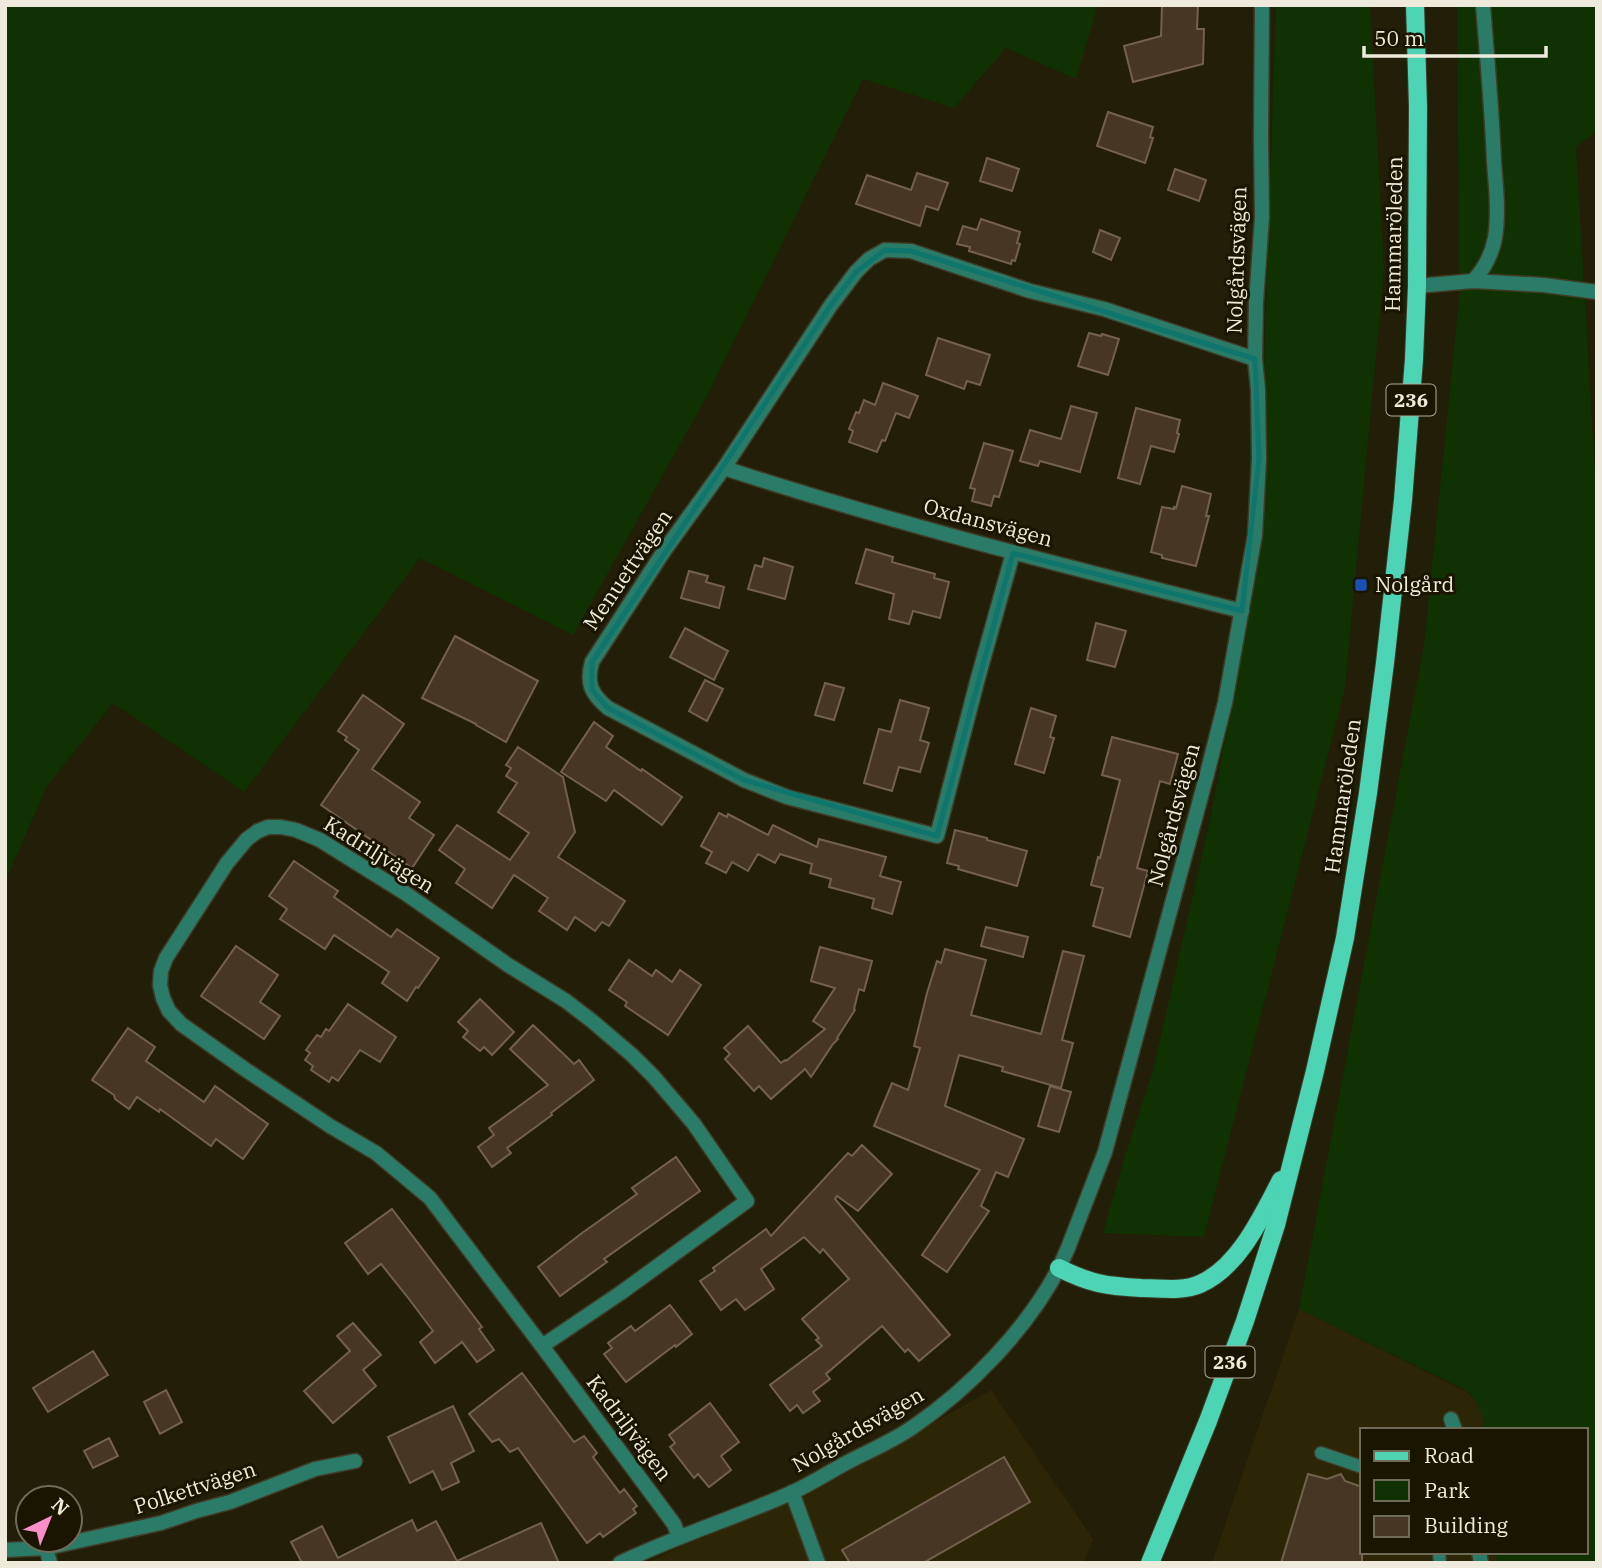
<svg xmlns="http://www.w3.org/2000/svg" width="1602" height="1568" font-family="'IBM Plex Serif',serif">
<rect width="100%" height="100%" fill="#231e07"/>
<!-- built -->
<g fill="#2c2606">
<polygon points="1299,1309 1467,1392 1478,1404 1483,1414 1484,1430 1362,1430 1362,1552 1496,1552 1497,1563 1212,1563"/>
<polygon points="991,1390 1093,1539 1084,1563 648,1563 679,1547 806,1496"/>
</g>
<!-- green -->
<g fill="#103101">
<polygon points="5,5 1098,5 1076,79 1006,48 954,108 863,79 706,398 573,635 420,558 244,792 113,703 47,786 5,882"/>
<polygon points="1276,5 1370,5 1384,270 1345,688 1204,1237 1103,1233 1125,1156 1153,1070 1210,820 1257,572"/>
<path d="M1457,5h140v126l-21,16 21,359v1057h-100l-1,-11h90v-122h-102c-1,-19 -5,-25 -17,-39l-168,-82 125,-664 35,-346z"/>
</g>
<!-- building -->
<g fill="#483625" stroke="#74604e" stroke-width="2">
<polygon points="1162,5 1198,5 1197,29 1204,29 1203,64 1133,82 1124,46 1161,36"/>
<polygon points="1108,112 1153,127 1150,137 1153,138 1145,163 1097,146"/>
<polygon points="987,158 1019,169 1012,191 980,181"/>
<polygon points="1175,169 1206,180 1199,201 1168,190"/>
<polygon points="917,173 948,183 938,210 926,206 920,226 856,204 867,175 911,190"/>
<polygon points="981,219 1020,232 1017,243 1020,244 1015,261 1012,260 1011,264 969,251 970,247 957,244 963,226 977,230"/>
<polygon points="1100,230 1120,238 1111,260 1093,252"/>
<polygon points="1089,333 1101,336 1102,334 1119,339 1108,375 1078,366"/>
<polygon points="938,338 990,355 980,385 967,381 964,389 926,375"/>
<polygon points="883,383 918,396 909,418 896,413 885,441 882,440 877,452 849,442 853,431 849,429 856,412 859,413 864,400 875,405"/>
<polygon points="1071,406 1097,413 1080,472 1040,461 1038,466 1020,461 1030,430 1061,439"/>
<polygon points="1136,408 1180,420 1177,433 1179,434 1174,452 1151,446 1140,484 1118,478"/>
<polygon points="984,443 1013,451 999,497 994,496 991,506 972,501 975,489 970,488"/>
<polygon points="1182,486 1211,494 1206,516 1209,516 1196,566 1162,558 1162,555 1151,552 1162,507 1174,509 1174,507 1176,508"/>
<polygon points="866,549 893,557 892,562 935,574 934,578 949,582 940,618 913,611 909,624 889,619 894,594 856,583"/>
<polygon points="764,558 793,567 785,599 748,589 755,565 762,567"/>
<polygon points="689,571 708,576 706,582 724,587 719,608 681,598"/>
<polygon points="1096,623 1126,631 1115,667 1087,660"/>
<polygon points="685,628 728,651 714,680 670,657"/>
<polygon points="455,636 538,681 506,742 476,725 476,724 422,698"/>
<polygon points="705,680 723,689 707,721 689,711"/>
<polygon points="825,683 844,688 834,720 815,715"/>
<polygon points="363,695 404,724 372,769 420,802 409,818 434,835 412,868 321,805 359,750 345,740 347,737 338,731"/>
<polygon points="900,700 929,708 920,740 929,743 920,772 899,767 892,791 864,783 879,729 891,732"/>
<polygon points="1031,708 1056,716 1050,737 1054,738 1044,773 1015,764"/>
<polygon points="594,722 613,736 606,747 641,771 642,769 682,797 662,825 614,790 606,801 561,772"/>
<polygon points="1112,737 1178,754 1170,784 1160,781 1137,868 1148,871 1130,937 1093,926 1103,888 1091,885 1098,857 1100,858 1120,780 1102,775"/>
<polygon points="518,747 563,777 575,832 558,857 625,901 609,926 602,922 595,931 575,917 567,930 539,911 548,898 514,875 492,908 456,883 465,869 439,850 457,825 510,860 529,833 498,812 517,783 506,776 511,768 506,765"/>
<polygon points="719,813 727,817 728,814 768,835 773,825 817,847 819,839 886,857 880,876 901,882 892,914 872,908 874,899 829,887 831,879 810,873 812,864 780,854 775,863 758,854 748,871 732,862 726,873 706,863 712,852 701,846"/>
<polygon points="955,830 987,838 987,840 1027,851 1017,886 958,869 959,866 947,863"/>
<polygon points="294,861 338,891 334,897 391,937 397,929 439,958 418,988 416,987 407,1001 382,983 389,972 334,935 325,949 280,919 287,909 269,896"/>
<polygon points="986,927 1028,937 1023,957 981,946"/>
<polygon points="236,946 278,975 260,1002 280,1016 264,1039 201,996"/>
<polygon points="820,947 872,961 864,991 859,989 854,1009 855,1010 837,1038 838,1039 833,1044 811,1077 805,1069 771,1099 759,1086 754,1091 725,1059 730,1054 724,1048 748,1026 781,1063 785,1060 786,1061 825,1029 813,1021 835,988 811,981"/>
<polygon points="945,949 986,960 971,1015 1041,1034 1063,951 1084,956 1062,1040 1073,1043 1061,1088 1002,1071 1003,1067 959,1055 945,1106 1024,1139 1008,1177 996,1172 981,1206 989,1211 947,1272 922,1255 980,1170 874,1126 892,1083 908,1090 920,1048 914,1046 927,993 937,961 941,963"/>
<polygon points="629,960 652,976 656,970 672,982 680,970 701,985 668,1035 625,1006 627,1002 609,990"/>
<polygon points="480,999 514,1032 492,1055 484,1047 480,1051 463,1037 468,1031 458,1022"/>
<polygon points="348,1004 396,1037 380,1062 360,1050 338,1081 332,1077 329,1082 311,1070 313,1066 305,1060 310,1053 306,1050 317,1035 321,1037 326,1029 329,1031"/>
<polygon points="533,1025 574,1064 579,1060 594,1080 551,1113 552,1115 507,1148 511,1153 492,1167 478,1147 494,1135 489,1128 548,1085 510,1049"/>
<polygon points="128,1028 155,1047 146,1061 204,1102 215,1086 268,1124 243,1159 216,1139 211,1146 160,1109 159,1112 137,1097 129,1109 115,1099 114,1095 92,1080"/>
<polygon points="1050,1086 1071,1092 1059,1132 1038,1126"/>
<polygon points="862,1145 892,1174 858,1211 837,1196 835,1199 950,1335 919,1361 908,1349 905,1352 882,1326 826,1374 830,1379 813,1392 820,1401 803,1413 797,1405 790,1411 770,1385 822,1346 816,1340 819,1338 802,1319 849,1279 823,1249 820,1253 804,1237 761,1269 774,1289 745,1310 736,1299 721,1310 700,1281 715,1271 713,1268 766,1229 771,1236 848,1153 852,1156"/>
<polygon points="676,1157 700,1191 604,1259 607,1262 560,1296 538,1267 582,1233 637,1194 632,1188"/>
<polygon points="392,1209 482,1327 479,1329 494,1350 477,1362 462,1342 435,1363 420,1342 433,1331 409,1299 381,1264 368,1274 345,1243"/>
<polygon points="670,1305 692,1334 676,1347 675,1345 626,1382 604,1354 612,1348 608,1343 631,1326 635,1331"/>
<polygon points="353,1323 381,1355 363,1370 376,1386 333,1423 304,1391 350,1351 337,1336"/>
<polygon points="93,1351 108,1375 48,1412 33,1388"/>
<polygon points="522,1373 574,1442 584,1436 597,1453 593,1457 620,1493 624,1489 637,1506 633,1509 636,1513 603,1537 600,1533 587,1543 518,1448 510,1452 499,1439 492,1442 469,1414"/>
<polygon points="166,1390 182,1422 160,1434 144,1402"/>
<polygon points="710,1403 739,1442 721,1456 731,1470 709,1487 698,1474 694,1478 670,1447 675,1443 669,1435"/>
<polygon points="453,1406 474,1451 451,1463 459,1482 442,1490 433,1471 410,1483 388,1437"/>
<polygon points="109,1438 118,1456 93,1468 84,1451"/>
<polygon points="1004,1457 1030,1502 923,1563 850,1563 842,1550"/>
<polygon points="1308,1474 1327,1479 1341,1474 1345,1481 1362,1487 1362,1563 1281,1563"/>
<polygon points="412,1520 417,1531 436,1521 457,1561 541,1523 559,1563 302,1563 291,1542 322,1526 338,1558"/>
</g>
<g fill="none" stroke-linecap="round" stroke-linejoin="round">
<defs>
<g id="service">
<polyline points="1321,1453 1362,1467"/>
<polyline points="1439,1552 1440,1563"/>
</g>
<g id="minor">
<path d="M1473,281c11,-12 19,-27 22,-43 4,-25 1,-51 -1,-76 -2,-52 -7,-105 -11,-157"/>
<polyline points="1417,286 1473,281 1544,285 1597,292"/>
<path d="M724,468c171,56 345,99 518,143"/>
<path d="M1013,553l-35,125 -41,158 -150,-39 -43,-17 -136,-72c-17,-14 -22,-25 -16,-46l72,-111 60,-83 107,-163 25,-33 13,-13 16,-9 26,1 119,40 74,18 151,50"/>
<polyline points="1059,1268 1068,1248 1105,1152 1207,774 1225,703 1255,535 1259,459 1258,389 1255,359 1256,302 1262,217 1261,137 1262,5"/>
<polyline points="542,1346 430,1198 376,1153 330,1126 246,1070 181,1024 169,1011 163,998 160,985 161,971 166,958 227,863 247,839 258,831 268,827 281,827 296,830 320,840 405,893 508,965 566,1001 592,1021 632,1055 654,1077 694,1124 747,1201 622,1292 542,1346 674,1524 679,1537"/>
<polyline points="1451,1419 1455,1430"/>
<polyline points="792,1492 818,1563"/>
<polyline points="46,1548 50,1563"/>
<polyline points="5,1550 46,1548 161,1523 196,1511 230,1502 315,1469 355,1461"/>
<polyline points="1479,1552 1481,1563"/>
</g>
<path id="tertiary" d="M620,1563c56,-27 115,-45 171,-70 20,-9 38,-21 57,-31 21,-11 45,-21 65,-35 57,-39 114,-98 146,-159"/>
<g id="primary">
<path d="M1059,1268c32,16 47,18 82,20 19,0 41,4 59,-4 39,-17 62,-68 81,-104"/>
<polyline points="1150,1563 1208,1421 1245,1321 1276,1225 1315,1071 1345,938 1368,793 1385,663 1403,500 1414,359 1417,286 1418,107 1415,5"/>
</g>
</defs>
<!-- service casing -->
<use href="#service" stroke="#3f3b25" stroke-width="15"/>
<!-- minor casing -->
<use href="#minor" stroke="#3f3b25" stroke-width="17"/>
<!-- tertiary casing -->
<use href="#tertiary" stroke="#3f3b25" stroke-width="17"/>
<!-- primary casing -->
<use href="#primary" stroke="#3f3b25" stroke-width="20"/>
<!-- service -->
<use href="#service" stroke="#2a7b68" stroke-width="12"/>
<!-- minor -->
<use href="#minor" stroke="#2a7b68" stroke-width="14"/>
<!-- tertiary -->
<use href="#tertiary" stroke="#2a7b68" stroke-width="14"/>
<!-- primary -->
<use href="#primary" stroke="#4cd4b4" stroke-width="18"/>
</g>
<!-- marked area -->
<path fill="none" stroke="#0f766e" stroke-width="5" stroke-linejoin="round" d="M885,250l26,1 344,108 4,100 -17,152 -229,-58 -76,283 -193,-56 -136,-72 -16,-18v-28l239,-357 25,-33z"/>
<!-- markers -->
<rect fill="#1a4fb4" stroke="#1a1501" stroke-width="2.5" x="1354" y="578" width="14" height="14" rx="3.5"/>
<g text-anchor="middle" stroke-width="6" stroke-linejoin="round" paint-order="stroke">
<!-- shield labels -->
<g fill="#1a1501" stroke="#aeab9b" stroke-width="2">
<rect x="1386.5" y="384.5" width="49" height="31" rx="5"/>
<rect x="1205.5" y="1346.5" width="49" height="31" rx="5"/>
</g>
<g font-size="19" font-weight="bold" fill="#eeebdd">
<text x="1411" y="407">236</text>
<text x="1230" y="1369">236</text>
</g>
<!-- street labels -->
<g font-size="21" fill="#eeebdd" stroke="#1a1501">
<text transform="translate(1394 234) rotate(-89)" y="7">Hammaröleden</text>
<text transform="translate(1237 260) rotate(-88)" y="7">Nolgårdsvägen</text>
<text transform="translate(988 523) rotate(15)" y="7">Oxdansvägen</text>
<text transform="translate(628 570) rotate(-56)" y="7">Menuettvägen</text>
<text transform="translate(1343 796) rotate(-82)" y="7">Hammaröleden</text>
<text transform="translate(1174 815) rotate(-75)" y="7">Nolgårdsvägen</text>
<text transform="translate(379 855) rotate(32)" y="7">Kadriljvägen</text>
<text transform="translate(629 1428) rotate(53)" y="7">Kadriljvägen</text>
<text transform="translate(858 1430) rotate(-30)" y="7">Nolgårdsvägen</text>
<text transform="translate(195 1488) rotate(-18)" y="7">Polkettvägen</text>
</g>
<!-- poi labels -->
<g font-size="21" fill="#eeebdd" stroke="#1a1501" text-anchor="start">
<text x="1375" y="592">Nolgård</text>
</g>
</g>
<!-- border -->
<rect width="1602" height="1568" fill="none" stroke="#eeebdd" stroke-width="14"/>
<!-- legend -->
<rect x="1360" y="1428" width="228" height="126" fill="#1a1501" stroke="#6f6b59" stroke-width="2"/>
<rect x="1374" y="1451" width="35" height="10" fill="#4cd4b4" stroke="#6f6b59" stroke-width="2"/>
<text x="1424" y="1463" font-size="21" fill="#eeebdd">Road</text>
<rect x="1374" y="1480" width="35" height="21" fill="#103101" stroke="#6f6b59" stroke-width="2"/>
<text x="1424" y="1498" font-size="21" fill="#eeebdd">Park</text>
<rect x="1374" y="1516" width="35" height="21" fill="#483625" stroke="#6f6b59" stroke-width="2"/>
<text x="1424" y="1533" font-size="21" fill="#eeebdd">Building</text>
<!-- north arrow -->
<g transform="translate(49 1519) rotate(43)"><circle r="33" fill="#1a1501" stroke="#6f6b59" stroke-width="2"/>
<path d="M0-5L12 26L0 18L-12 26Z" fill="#f98fc9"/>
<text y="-10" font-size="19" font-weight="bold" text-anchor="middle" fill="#eeebdd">N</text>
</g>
<!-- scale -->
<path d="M1364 46v10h182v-10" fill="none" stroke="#eeebdd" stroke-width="3.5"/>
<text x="1374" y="46" font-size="21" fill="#eeebdd" stroke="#1a1501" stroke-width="5" paint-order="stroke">50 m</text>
</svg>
